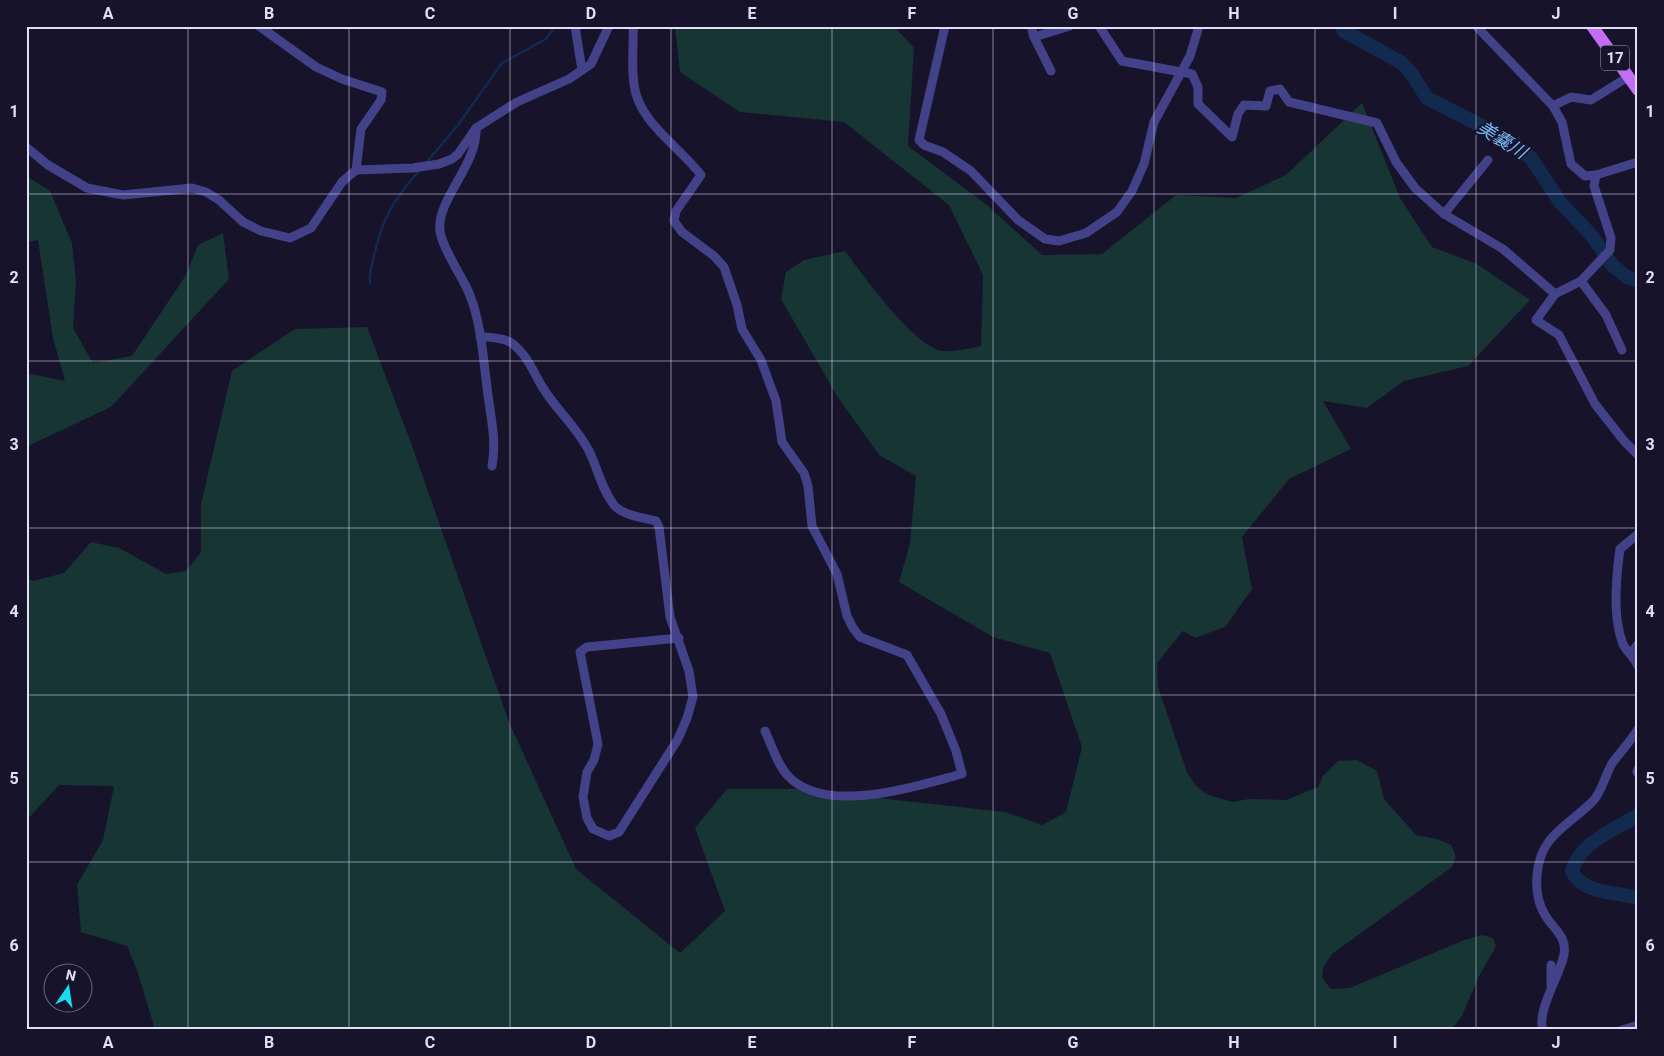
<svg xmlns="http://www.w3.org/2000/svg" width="1664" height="1056" font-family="Roboto,'Noto Sans JP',sans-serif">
<rect width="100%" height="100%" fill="#17132b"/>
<!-- green -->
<g fill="#163533">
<path d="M675,26h219l20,22 -6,98 79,59 55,50 60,-1 74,-59 60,3 50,-23 76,-72 38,95 32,49 45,17 53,36 -62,66 -64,15 -37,27 -44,-7 28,48 -62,30 -47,58 10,52 -27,38 -30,11 -12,-7 -26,32 1,24 29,85 9,14 10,8 26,8 17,-3 37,1 32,-13 5,-11 15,-15 19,-1 20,11 7,28 32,36 21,4 14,6 5,11 -4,11 -120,87 -9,14 -1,9 9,12 19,-1 114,-48 18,-5 11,3 3,8 -18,32 -16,38 -11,14h-1296l-17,-57 -11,-27 -46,-14 -4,-47 26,-45 11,-54 -55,-1 -33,36v-244l7,4 31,-8 27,-31 28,6 47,26 20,-3 15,-19v-48l31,-133 63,-42 72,-2 44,116 98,279 67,147 104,84 45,-42 -30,-83 32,-39h71l207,23 37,13 24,-13 16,-65 -32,-94 -57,-16 -94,-55 11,-39 6,-67 -37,-21 -42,-59 -56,-97 5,-27 18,-12 41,-9c18,24 70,97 98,100 12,1 27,-3 38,-5l2,-71 -34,-70 -105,-83 -104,-10 -60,-40z"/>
<polygon points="26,176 50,191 72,243 76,282 73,328 93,363 132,356 186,275 198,245 223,233 229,279 111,407 30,445 26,453 26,373 65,381 53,338 38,240 26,243"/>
</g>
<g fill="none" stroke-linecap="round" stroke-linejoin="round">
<!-- stream -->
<g stroke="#132a4f" stroke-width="2.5">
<polyline points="426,163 458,125 502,63 546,39 555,26"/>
<path d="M370,283c-1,-9 2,-18 4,-27 8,-37 20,-57 45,-85"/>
</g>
<!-- river -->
<g stroke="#132a4f" stroke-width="14">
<polyline points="1341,26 1344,31 1402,63 1411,73 1427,98 1497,134 1531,158 1560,202 1592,236 1613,266 1627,277 1638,281"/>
<path d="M1638,815c-22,14 -59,28 -66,56 10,23 45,21 66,27"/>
</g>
<!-- street -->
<g stroke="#434187" stroke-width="9">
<polyline points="259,26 316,67 342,79 382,92 381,100 361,129 356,170"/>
<polyline points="575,26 582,70"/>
<path d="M633,26c1,19 -2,39 1,58 4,38 45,62 67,91l-25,36 -2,10 8,11 32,24 10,11 13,38 5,24 19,31 15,41 6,41 22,31 4,13 4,40 25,48 10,42 6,12 7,9 47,18 34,59 15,37 6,23c-47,12 -136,42 -174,2 -11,-12 -16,-30 -23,-45"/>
<polyline points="945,26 919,140 924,145 943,152 971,171 1018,220 1045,239 1059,241 1086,233 1117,212 1132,191 1144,164 1154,122 1190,56 1199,26"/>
<polyline points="1031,26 1034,37 1051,71"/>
<polyline points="1099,26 1122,61 1192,74 1198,87 1198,104 1232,137 1238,114 1244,105 1266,106 1270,91 1280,89 1289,102 1377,123 1396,162 1415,188 1444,214 1503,249 1555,294"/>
<polyline points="1476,26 1553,106 1562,122 1571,164 1585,176 1596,175"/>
<polyline points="1034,37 1070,26"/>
<polyline points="1553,106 1571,97 1591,100 1628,77"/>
<path d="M476,128c2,37 -40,72 -36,103 2,17 22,45 29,62 12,29 14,63 18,94 3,28 10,52 5,79"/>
<polyline points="26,147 48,165 87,188 123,195 192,188 206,192 219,200 243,222 261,231 290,238 311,228 342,182 356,170 413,168 439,164 452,159 458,154 476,128 517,102 569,79 591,64 609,26"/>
<polyline points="1638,162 1596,175 1594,186 1611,238 1610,250 1581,281 1555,294 1536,320 1559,335 1595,404 1624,441 1638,455"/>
<polyline points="1444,214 1488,160"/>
<polyline points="1581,281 1606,315 1622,350"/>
<path d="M480,337c10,0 25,1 33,7 15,12 20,28 30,44 14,23 35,40 47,65 8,17 12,37 24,52 8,10 29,13 42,16l3,6 11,90 19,54 4,26 -6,21 -9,21 -59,93 -10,4 -16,-7 -6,-11 -4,-21 4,-25 7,-12 4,-16 -18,-92 7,-5 92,-9"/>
<path d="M1638,534l-18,15c-4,28 -8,68 3,95 3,7 11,13 15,22"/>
<polyline points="1631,653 1638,644"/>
<polyline points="1637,772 1638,769"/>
<polyline points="1551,985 1551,965"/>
<path d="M1543,1030c-7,-19 18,-56 21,-76 3,-18 -10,-24 -19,-39 -7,-11 -9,-27 -8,-40 3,-40 31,-49 55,-73 10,-9 13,-28 21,-40 8,-11 18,-21 25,-33"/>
<polyline points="1622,1030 1638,1025"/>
</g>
<!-- primary -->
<polyline stroke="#c26cf7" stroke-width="12" points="1592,26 1638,90"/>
</g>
<!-- grid -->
<path fill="none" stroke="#e2dffd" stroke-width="1" stroke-opacity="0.55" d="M188,26v1004M349,26v1004M510,26v1004M671,26v1004M832,26v1004M993,26v1004M1154,26v1004M1315,26v1004M1476,26v1004M26,194h1612M26,361h1612M26,528h1612M26,695h1612M26,862h1612"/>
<g text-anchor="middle" stroke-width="4" stroke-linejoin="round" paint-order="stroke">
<!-- shield labels -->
<rect fill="#17132b" stroke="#a5a2be" stroke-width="1" x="1601" y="45.5" width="28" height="25" rx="4"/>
<g font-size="15" font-weight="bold" fill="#e2dffd">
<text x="1615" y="63">17</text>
</g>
<!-- water labels -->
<g font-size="18" font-style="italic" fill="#73bbf7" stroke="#17132b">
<text transform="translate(1502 140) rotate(32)" y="6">美嚢川</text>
</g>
</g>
<!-- border -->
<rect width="1664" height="1056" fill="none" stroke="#17132b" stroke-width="55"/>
<!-- north arrow -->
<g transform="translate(68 988) rotate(13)"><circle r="24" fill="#17132b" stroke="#68657f"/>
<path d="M0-4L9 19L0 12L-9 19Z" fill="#16ddf2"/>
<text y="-8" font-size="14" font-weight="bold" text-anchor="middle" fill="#e2dffd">N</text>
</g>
<rect x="28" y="28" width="1608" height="1000" fill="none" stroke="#e2dffd" stroke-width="2"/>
<g font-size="16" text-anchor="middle" font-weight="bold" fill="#e2dffd">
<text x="108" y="19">A</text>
<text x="269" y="19">B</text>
<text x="430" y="19">C</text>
<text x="591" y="19">D</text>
<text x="752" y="19">E</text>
<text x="912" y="19">F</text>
<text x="1073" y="19">G</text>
<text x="1234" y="19">H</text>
<text x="1395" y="19">I</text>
<text x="1556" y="19">J</text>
<text x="14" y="117">1</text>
<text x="1650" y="117">1</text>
<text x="14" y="283">2</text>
<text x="1650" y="283">2</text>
<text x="14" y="450">3</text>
<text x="1650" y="450">3</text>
<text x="14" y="617">4</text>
<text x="1650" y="617">4</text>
<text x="14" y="784">5</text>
<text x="1650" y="784">5</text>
<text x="14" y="951">6</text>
<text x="1650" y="951">6</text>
<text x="108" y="1048">A</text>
<text x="269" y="1048">B</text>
<text x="430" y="1048">C</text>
<text x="591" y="1048">D</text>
<text x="752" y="1048">E</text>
<text x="912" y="1048">F</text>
<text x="1073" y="1048">G</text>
<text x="1234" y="1048">H</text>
<text x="1395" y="1048">I</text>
<text x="1556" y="1048">J</text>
</g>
</svg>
